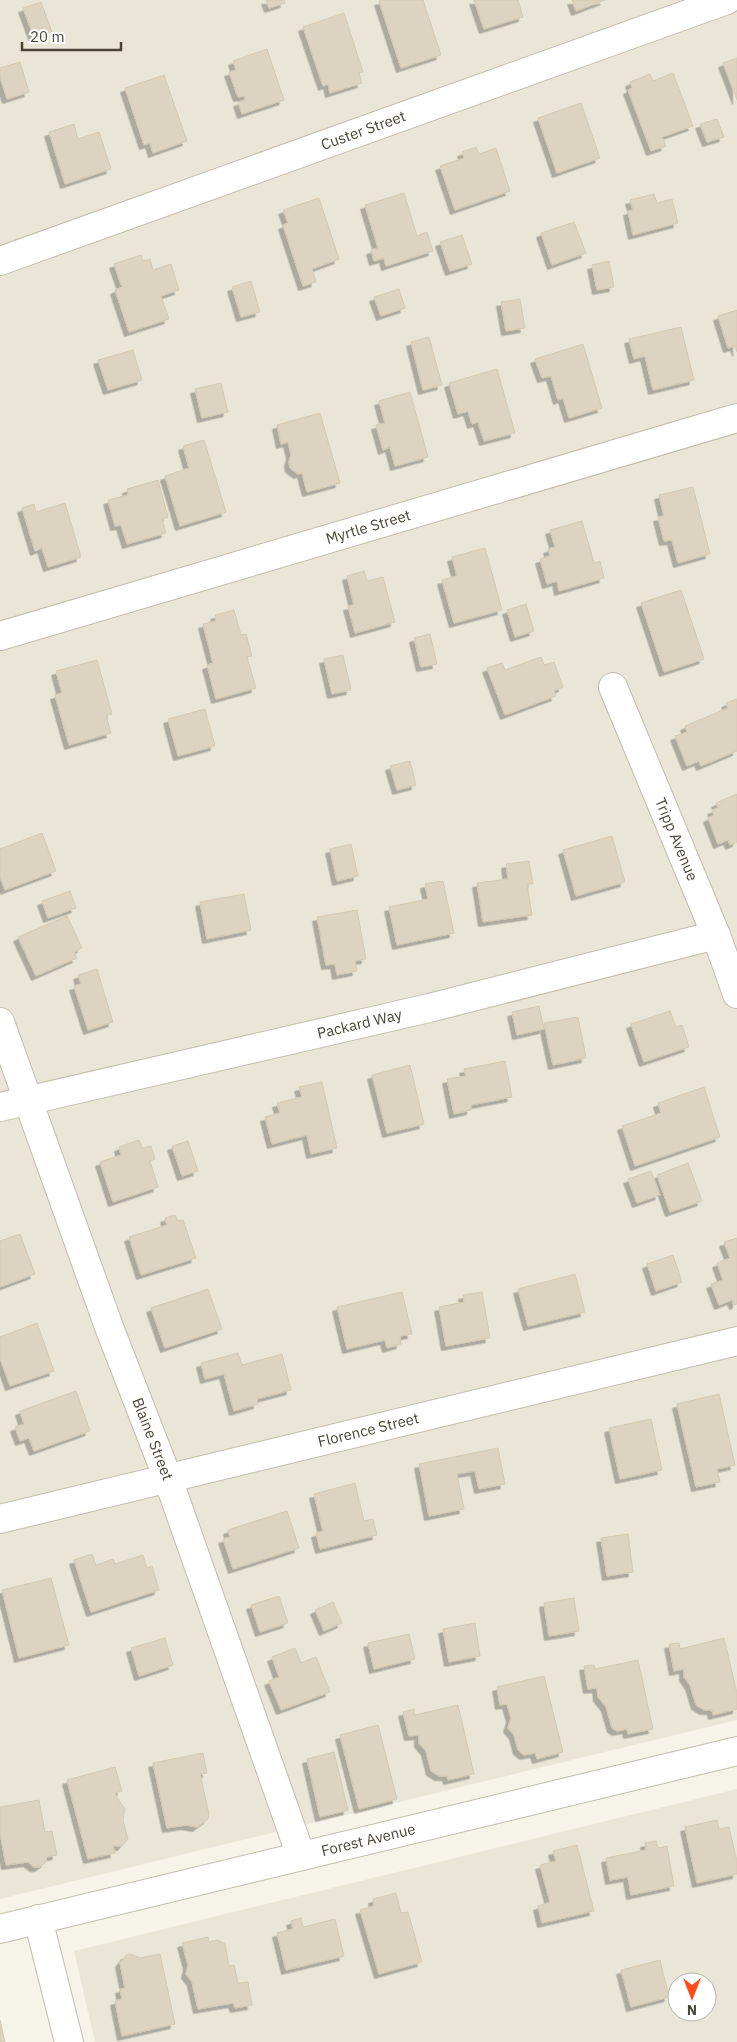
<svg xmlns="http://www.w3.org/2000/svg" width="737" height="2042" font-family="'IBM Plex Sans',sans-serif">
<defs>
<filter id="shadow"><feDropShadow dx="-4.5" dy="4.5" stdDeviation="0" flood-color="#0004"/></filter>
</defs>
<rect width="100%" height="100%" fill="#f6f3e9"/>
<!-- residential -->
<g fill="#eae6d7" fill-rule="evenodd">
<polygon points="0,0 737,0 737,1720 0,1899"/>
<path d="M737,1789v253h-642l-21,-91zM677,1982h30v30h-30z"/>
</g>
<!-- building -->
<g fill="#dcd3c0" stroke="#d4c9b0" filter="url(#shadow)">
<polygon points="266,0 284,0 285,3 269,8"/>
<polygon points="383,0 423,0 441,55 401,68 379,1"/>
<polygon points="474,0 518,0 523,17 484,29"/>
<polygon points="572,0 605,0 576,11"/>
<polygon points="41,2 52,32 34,38 23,8"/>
<polygon points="344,13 363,72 359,73 362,83 330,93 328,84 323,86 303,27"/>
<polygon points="267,49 284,100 242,114 238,102 245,100 244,96 238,97 229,72 236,70 233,61"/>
<polygon points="737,58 737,100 723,63"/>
<polygon points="20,62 29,92 7,99 0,77 0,68"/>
<polygon points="673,73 693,126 662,137 666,146 651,151 628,90 632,88 630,82 650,74 653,81"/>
<polygon points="164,75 187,141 153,153 150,143 144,145 125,88"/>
<polygon points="581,103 600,158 557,173 538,118"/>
<polygon points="717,119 724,137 707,142 700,124"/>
<polygon points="74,124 78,139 99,132 111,169 65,184 49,132"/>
<polygon points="476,147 479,154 496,148 510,191 455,210 440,166 464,158 462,152"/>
<polygon points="404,193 417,236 427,232 433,251 386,266 384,258 374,261 371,250 378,248 365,205"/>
<polygon points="654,194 657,203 672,199 678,223 633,235 628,211 633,210 630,200"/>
<polygon points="319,198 339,259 312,269 316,282 303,286 283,225 288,223 283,210"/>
<polygon points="574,222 586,253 552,265 541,233"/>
<polygon points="462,235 472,264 450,271 440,242"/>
<polygon points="141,255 143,261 150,259 153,270 171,264 179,290 161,296 169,319 129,332 115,290 122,287 114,264"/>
<polygon points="609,261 614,287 597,290 592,265"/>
<polygon points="251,281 260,312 241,317 232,287"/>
<polygon points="399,289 405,308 381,316 374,297"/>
<polygon points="520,299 525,328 506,331 501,302"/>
<polygon points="737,310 737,352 735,346 728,348 718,316"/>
<polygon points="681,327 694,380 653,390 645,356 634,359 629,339"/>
<polygon points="429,337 442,385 423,390 411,342"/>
<polygon points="583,344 602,408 569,418 563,398 558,400 551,376 542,378 535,359"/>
<polygon points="133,350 142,380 108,390 98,360"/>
<polygon points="497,369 515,433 484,441 478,422 472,424 468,411 458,414 449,383"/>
<polygon points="221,383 228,412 202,418 195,389"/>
<polygon points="410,392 428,457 395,466 390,447 383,450 376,425 385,423 379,401"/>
<polygon points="320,413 340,483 307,492 302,473 298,474 290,468 289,462 291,455 288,442 281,444 277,425"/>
<polygon points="204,440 226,512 180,526 165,476 189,468 183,446"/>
<polygon points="158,480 168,517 162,519 166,533 127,544 121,525 115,526 108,500 128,495 127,489"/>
<polygon points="693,487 710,554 678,563 672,540 664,541 658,517 664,516 659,495"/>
<polygon points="65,503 81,557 48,567 42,548 35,551 22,508 34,504 36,512"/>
<polygon points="582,521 594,563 600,561 604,578 559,591 557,581 547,584 540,559 550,556 548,549 555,547 550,530"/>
<polygon points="485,548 502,610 454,623 442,580 457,576 452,557"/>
<polygon points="364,571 367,581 383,577 395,622 355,633 348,606 354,605 347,576"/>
<polygon points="681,590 704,659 664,672 641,603"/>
<polygon points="526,604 534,631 515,637 507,610"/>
<polygon points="234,610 241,635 246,634 252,656 247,657 256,688 216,699 207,665 213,663 203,624 216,621 215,615"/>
<polygon points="430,634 437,664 421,667 414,638"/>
<polygon points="343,655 351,690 332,694 324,659"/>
<polygon points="541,657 544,665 554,662 563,687 554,691 556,696 505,715 487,668 502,663 505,670"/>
<polygon points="97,660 112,714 106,715 111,733 69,745 55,695 62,693 56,671"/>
<polygon points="737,699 737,751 701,766 699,761 687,766 675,736 687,732 685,726 728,708 726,703"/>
<polygon points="205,709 215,746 178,756 168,719"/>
<polygon points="410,761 416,785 397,790 390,766"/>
<polygon points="737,794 737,842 730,845 728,840 718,844 708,818 714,815 712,810 718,808 716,803"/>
<polygon points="42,833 56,871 5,890 0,877 0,849"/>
<polygon points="612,836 625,882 576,896 563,850"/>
<polygon points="351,844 358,876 337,881 330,849"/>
<polygon points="529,861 533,884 527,884 532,915 483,922 477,883 508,879 506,864"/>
<polygon points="443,881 454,933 397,945 389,907 428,899 425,884"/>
<polygon points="70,891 76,908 48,918 42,901"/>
<polygon points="244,894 251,930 207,939 200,902"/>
<polygon points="357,910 366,959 355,961 357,971 337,975 335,964 326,965 317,917"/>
<polygon points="67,916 82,948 74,952 77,958 36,976 18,937"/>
<polygon points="97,969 113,1022 88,1030 74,986 81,984 78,975"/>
<polygon points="539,1006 544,1029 517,1035 512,1012"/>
<polygon points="670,1011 676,1027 682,1025 689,1047 644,1062 631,1024"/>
<polygon points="578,1017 586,1058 553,1065 544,1023"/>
<polygon points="505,1061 512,1097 471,1105 471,1110 454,1114 447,1079 466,1076 464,1069"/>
<polygon points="410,1065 424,1124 387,1133 372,1075"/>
<polygon points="322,1082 337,1148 311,1154 307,1135 272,1144 265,1117 280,1113 277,1103 302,1097 299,1087"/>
<polygon points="704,1087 720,1137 635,1166 622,1126 661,1113 658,1103"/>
<polygon points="139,1140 142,1148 151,1146 155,1159 150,1161 158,1187 113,1202 100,1162 121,1155 119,1147"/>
<polygon points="188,1141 198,1171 182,1176 172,1146"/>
<polygon points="688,1163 702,1201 670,1212 657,1175"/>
<polygon points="651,1171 660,1195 637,1203 628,1179"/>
<polygon points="175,1215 178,1221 183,1220 196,1258 141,1275 129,1237 167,1225 165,1218"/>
<polygon points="20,1234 35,1274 0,1287 0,1241"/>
<polygon points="737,1238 737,1304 734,1305 732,1300 719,1305 711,1284 723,1280 717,1263 730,1258 724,1242"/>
<polygon points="673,1255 682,1282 656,1291 647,1264"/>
<polygon points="575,1274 585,1312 528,1326 518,1289"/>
<polygon points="208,1289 222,1329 165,1348 151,1308"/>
<polygon points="402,1292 412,1334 400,1336 401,1344 387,1348 385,1340 347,1349 337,1307"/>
<polygon points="482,1292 490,1338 446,1346 439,1307 464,1302 463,1295"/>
<polygon points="37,1323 54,1371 10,1386 0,1358 0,1337"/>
<polygon points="238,1353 242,1365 282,1354 291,1390 257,1399 258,1404 234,1411 224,1374 205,1379 201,1363"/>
<polygon points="76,1391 90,1431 34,1451 29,1438 20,1441 15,1427 24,1424 20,1411"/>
<polygon points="719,1394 735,1465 717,1469 720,1482 696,1487 677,1404"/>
<polygon points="651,1419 662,1470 620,1479 609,1428"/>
<polygon points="498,1448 505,1484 479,1489 475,1471 457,1474 464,1509 429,1516 419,1464"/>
<polygon points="355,1483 364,1521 373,1519 377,1535 320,1549 316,1533 323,1531 314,1494"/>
<polygon points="287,1511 299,1548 233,1569 223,1539 230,1537 228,1530"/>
<polygon points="628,1534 633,1572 607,1576 601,1538"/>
<polygon points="92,1554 96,1565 113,1559 115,1564 143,1555 147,1568 152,1566 159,1590 91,1612 74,1560"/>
<polygon points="51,1578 69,1645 19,1658 2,1590"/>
<polygon points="279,1596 288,1623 260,1632 251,1605"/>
<polygon points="574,1598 579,1631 549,1636 544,1603"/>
<polygon points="333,1602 342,1623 324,1631 315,1610"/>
<polygon points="475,1623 480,1656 449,1662 443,1629"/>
<polygon points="409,1634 415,1659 374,1669 368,1643"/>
<polygon points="165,1638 173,1665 139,1676 131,1648"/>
<polygon points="724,1638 737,1693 737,1709 713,1715 712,1710 704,1710 696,1705 690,1685 684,1677 684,1669 674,1671 669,1644 679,1643 680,1649"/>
<polygon points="295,1648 301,1663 316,1657 330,1692 281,1710 269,1681 279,1677 272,1657"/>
<polygon points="638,1660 653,1729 628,1734 627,1729 617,1731 612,1728 606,1707 598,1697 597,1688 588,1689 584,1666 594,1665 595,1669"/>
<polygon points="544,1676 563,1752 537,1759 535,1753 524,1755 518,1750 514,1735 508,1728 511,1718 507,1704 500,1705 497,1687"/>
<polygon points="458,1705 474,1774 448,1780 447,1776 439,1776 431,1771 426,1751 419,1743 419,1735 409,1736 403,1712 414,1709 415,1715"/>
<polygon points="378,1725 397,1799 359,1809 340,1735"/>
<polygon points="334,1752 348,1810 320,1817 307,1759"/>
<polygon points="203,1753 207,1773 200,1774 209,1814 208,1819 197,1827 186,1825 167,1828 153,1763"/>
<polygon points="115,1767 122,1791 115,1793 118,1799 125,1809 123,1820 128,1839 122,1846 113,1846 115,1853 88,1859 67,1780"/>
<polygon points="39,1800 45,1832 52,1831 57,1855 47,1857 45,1863 39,1867 34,1867 28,1862 6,1865 0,1832 0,1807"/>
<polygon points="717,1820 719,1829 729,1827 737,1861 737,1874 697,1883 685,1827"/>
<polygon points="656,1841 658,1848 667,1846 674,1886 631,1895 628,1877 610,1880 606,1858 646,1850 645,1843"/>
<polygon points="577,1845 594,1911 542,1923 538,1906 550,1902 540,1865 556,1861 553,1851"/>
<polygon points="396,1893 401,1913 408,1912 422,1962 379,1974 360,1910 374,1906 373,1899"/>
<polygon points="301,1918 303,1927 335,1919 344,1956 286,1970 277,1933 293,1929 291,1921"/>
<polygon points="208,1937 209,1942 218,1940 225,1944 229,1966 234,1965 238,1983 248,1982 252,2005 235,2008 233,2003 198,2009 192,1982 186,1974 188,1965 182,1943"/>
<polygon points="130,1954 140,1958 160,1954 175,2024 122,2036 115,2001 122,1999 120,1989 125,1988 120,1963 126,1955"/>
<polygon points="660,1960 669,1997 631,2007 621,1970"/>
<polygon points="0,2020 5,2042 0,2042"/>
</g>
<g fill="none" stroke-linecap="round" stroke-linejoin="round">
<defs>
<g id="minor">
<path id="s1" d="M0,261l727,-261"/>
<path id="s2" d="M0,636l737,-218"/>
<path id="s3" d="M613,687l103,248 21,59"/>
<path id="s4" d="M0,1022l109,305 59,152 133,377"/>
<path id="s5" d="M0,1107l429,-99 287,-73"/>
<path id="s6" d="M0,1519l737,-178"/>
<polyline points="38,1919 69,2042"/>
</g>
<g id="tertiary">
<path id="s7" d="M0,1929l737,-178"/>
</g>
</defs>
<!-- minor casing -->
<use href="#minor" stroke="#c2bcab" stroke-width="30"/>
<!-- tertiary casing -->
<use href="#tertiary" stroke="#c2bcab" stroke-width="30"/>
<!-- minor -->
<use href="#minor" stroke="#fff" stroke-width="28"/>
<!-- tertiary -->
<use href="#tertiary" stroke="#fff" stroke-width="28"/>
</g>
<g text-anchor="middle" stroke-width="4.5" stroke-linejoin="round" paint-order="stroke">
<!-- street labels -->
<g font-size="15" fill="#4a4436" stroke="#fff">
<text dy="5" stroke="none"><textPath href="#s1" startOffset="386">Custer Street</textPath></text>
<text dy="5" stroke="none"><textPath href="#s2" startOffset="384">Myrtle Street</textPath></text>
<text dy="5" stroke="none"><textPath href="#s3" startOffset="165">Tripp Avenue</textPath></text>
<text dy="5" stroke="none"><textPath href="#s5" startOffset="369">Packard Way</textPath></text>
<text dy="5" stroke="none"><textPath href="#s6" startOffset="379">Florence Street</textPath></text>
<text dy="5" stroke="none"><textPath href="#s4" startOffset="444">Blaine Street</textPath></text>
<text dy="5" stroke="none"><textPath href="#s7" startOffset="379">Forest Avenue</textPath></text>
</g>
</g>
<!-- north arrow -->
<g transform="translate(692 1997) rotate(180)"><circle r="24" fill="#ffffff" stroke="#b7b4af"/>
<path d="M0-4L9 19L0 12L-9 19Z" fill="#ff4b17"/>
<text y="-8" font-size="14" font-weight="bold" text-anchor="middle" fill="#4a4436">N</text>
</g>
<!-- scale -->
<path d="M22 42v8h99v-8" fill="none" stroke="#4a4436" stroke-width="2.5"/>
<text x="30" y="42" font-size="15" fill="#4a4436" stroke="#ffffff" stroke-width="4" paint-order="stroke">20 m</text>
</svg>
